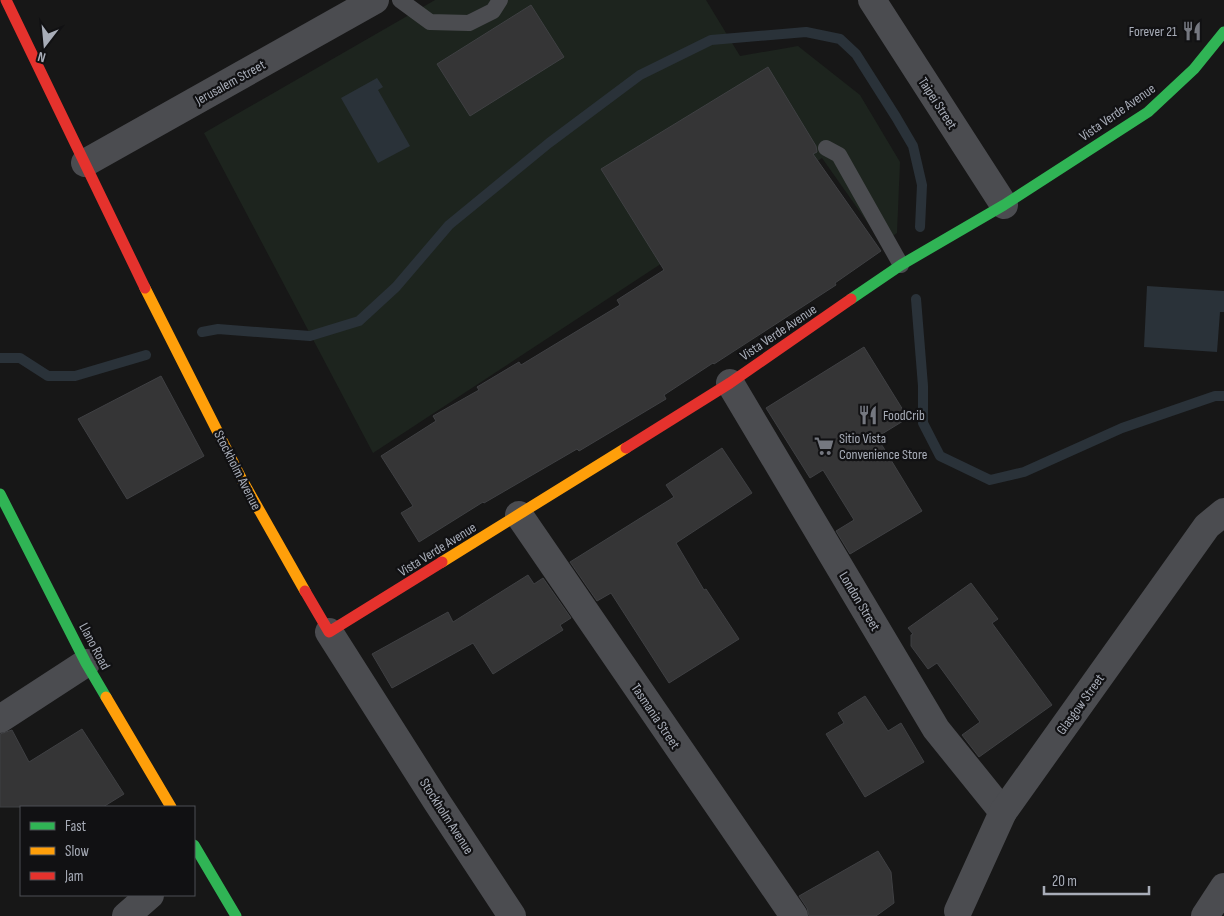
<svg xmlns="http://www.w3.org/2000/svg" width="1224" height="916" font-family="'Sofia Sans Condensed',sans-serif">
<rect width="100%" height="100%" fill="#171717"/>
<!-- green -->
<polygon fill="#1d241e" points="435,0 706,0 740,56 798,46 860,95 900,162 897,233 882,243 822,158 373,453 204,133"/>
<!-- water -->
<g fill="#2a3239">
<polygon points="377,78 383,87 378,90 410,146 378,163 341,98"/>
<polygon points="1147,286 1224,291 1224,312 1220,312 1217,352 1144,347"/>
</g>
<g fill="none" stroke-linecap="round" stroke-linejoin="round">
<!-- stream -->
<g stroke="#2a3239" stroke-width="10">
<polyline points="916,299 923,386 923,423 940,456 990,480 1024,472 1122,428 1215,396 1224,396"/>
<polyline points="202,332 218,329 310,336 359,321 396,287 449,225 549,143 640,75 711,40 806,32 840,39 856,54 896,117 913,146 922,185 920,227"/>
<polyline points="0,358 20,358 48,376 75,376 146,355"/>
</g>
</g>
<!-- building -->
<g fill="#353536" stroke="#3f4043">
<polygon points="531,5 564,57 470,116 437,64"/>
<polygon points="768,67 816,146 817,152 813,154 881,251 835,283 836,285 714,364 713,363 664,395 666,399 579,451 577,449 484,503 483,502 419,542 401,513 413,506 381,456 436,421 433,416 479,390 477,387 519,362 521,365 620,305 617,300 664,270 601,169"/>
<polygon points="864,347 908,418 877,437 922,511 850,554 836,531 854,520 823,470 810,478 766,408"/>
<polygon points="161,376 204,456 127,499 78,419"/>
<polygon points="722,448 752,493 676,543 704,590 706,589 739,639 669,683 611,593 597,601 570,562 674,497 666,485"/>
<polygon points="528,575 534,584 543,578 571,618 560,625 563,630 493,674 473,643 392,688 372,654 448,612 453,622"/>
<polygon points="971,583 998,619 992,623 1052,705 979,757 962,735 980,722 937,663 928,669 911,646 911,635 913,634 908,628"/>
<polygon points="865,696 888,731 901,723 924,762 865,797 826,734 844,723 838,713"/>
<polygon points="82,729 124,794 103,807 0,807 0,734 12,730 29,762"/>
<polygon points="878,851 891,872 894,903 876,916 809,916 807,908 799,896"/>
</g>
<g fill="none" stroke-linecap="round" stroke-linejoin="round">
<!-- lane -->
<g stroke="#4b4c50" stroke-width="16">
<polyline points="400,0 430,22 469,23 493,11 500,0"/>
<polyline points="826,148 839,155 901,265"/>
</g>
<!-- street -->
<g stroke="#4b4c50" stroke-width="28">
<polyline points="872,0 1004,205"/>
<polyline points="85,163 375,0"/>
<polyline points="730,383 936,729 1003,812"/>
<polyline points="519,515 794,916"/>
<polyline points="329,632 437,802 512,916"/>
<polyline points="0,719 86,663"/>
<polyline points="958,911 1003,812 1207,526 1224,512"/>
<polyline points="126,916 150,895"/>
<polyline points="1205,916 1224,887"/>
</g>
<!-- fast -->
<g stroke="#30b455" stroke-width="11">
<polyline points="851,299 901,265 1004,205 1148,112 1194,69 1224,32"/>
<polyline points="0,494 86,663 106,697"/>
<polyline points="194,845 236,916"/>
</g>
<!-- slow -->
<g stroke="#ff9f0a" stroke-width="11">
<polyline points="145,288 241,478 305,591"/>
<polyline points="442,562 626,448"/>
<polyline points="106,697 171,807"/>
</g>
<!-- jam -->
<g stroke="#e5322d" stroke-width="11">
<polyline points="6,0 145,288"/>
<polyline points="626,448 730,383 851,299"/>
<polyline points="305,591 329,632 442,562"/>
</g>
</g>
<!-- icons -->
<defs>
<symbol id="restaurant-bare" viewBox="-9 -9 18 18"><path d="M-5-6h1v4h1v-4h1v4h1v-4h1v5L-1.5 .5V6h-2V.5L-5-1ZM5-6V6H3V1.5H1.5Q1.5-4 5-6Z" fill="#757880" stroke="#111113" stroke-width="2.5" paint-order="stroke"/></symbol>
<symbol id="supermarket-bare" viewBox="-9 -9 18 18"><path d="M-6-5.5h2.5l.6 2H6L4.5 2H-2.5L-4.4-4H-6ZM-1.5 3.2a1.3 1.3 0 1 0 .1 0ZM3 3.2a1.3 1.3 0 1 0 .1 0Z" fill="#757880" stroke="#111113" stroke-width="2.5" paint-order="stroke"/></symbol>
</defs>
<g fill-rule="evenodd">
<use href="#restaurant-bare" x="1178" y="17" width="28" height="28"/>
<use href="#restaurant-bare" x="854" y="401" width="28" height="28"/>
<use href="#supermarket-bare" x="810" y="432" width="28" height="28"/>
</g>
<g text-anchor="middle" stroke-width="4.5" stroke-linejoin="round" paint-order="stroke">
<!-- poi labels -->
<g font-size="14" fill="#a8adb8" stroke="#111113" text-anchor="start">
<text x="1177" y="36" text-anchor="end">Forever 21</text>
<text x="883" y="420">FoodCrib</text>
<text x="839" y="443">Sitio Vista<tspan x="839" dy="16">Convenience Store</tspan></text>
</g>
<!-- street labels -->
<g font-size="14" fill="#a8adb8" stroke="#111113">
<text transform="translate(230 82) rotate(-29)" y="5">Jerusalem Street</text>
<text transform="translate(938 103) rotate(57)" y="5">Taipei Street</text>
<text transform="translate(1117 112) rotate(-35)" y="5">Vista Verde Avenue</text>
<text transform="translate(778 332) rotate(-34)" y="5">Vista Verde Avenue</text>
<text transform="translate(238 470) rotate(63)" y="5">Stockholm Avenue</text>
<text transform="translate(437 549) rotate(-32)" y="5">Vista Verde Avenue</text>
<text transform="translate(860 601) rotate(59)" y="5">London Street</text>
<text transform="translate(95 646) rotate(62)" y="5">Llano Road</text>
<text transform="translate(1080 704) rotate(-54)" y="5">Glasgow Street</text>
<text transform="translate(656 716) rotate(56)" y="5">Tasmania Street</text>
<text transform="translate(447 816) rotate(57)" y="5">Stockholm Avenue</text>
</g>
</g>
<!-- legend -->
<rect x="20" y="806" width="175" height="90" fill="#111113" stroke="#4d4f55"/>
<rect x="30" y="822" width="25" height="8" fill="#30b455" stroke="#4d4f55"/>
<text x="65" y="831" font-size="15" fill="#a8adb8">Fast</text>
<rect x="30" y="847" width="25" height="8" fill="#ff9f0a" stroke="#4d4f55"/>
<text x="65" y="856" font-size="15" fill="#a8adb8">Slow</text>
<rect x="30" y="872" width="25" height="8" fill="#e5322d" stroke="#4d4f55"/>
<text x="65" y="881" font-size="15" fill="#a8adb8">Jam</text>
<!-- north arrow -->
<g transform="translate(45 45) rotate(196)" stroke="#111113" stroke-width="4" paint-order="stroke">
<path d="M0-4L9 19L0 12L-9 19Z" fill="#a8adb8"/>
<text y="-8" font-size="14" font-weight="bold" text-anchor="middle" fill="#a8adb8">N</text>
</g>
<!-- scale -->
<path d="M1044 886v8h105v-8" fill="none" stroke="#a8adb8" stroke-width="2.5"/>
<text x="1052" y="886" font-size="15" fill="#a8adb8" stroke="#111113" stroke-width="4" paint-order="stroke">20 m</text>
</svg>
